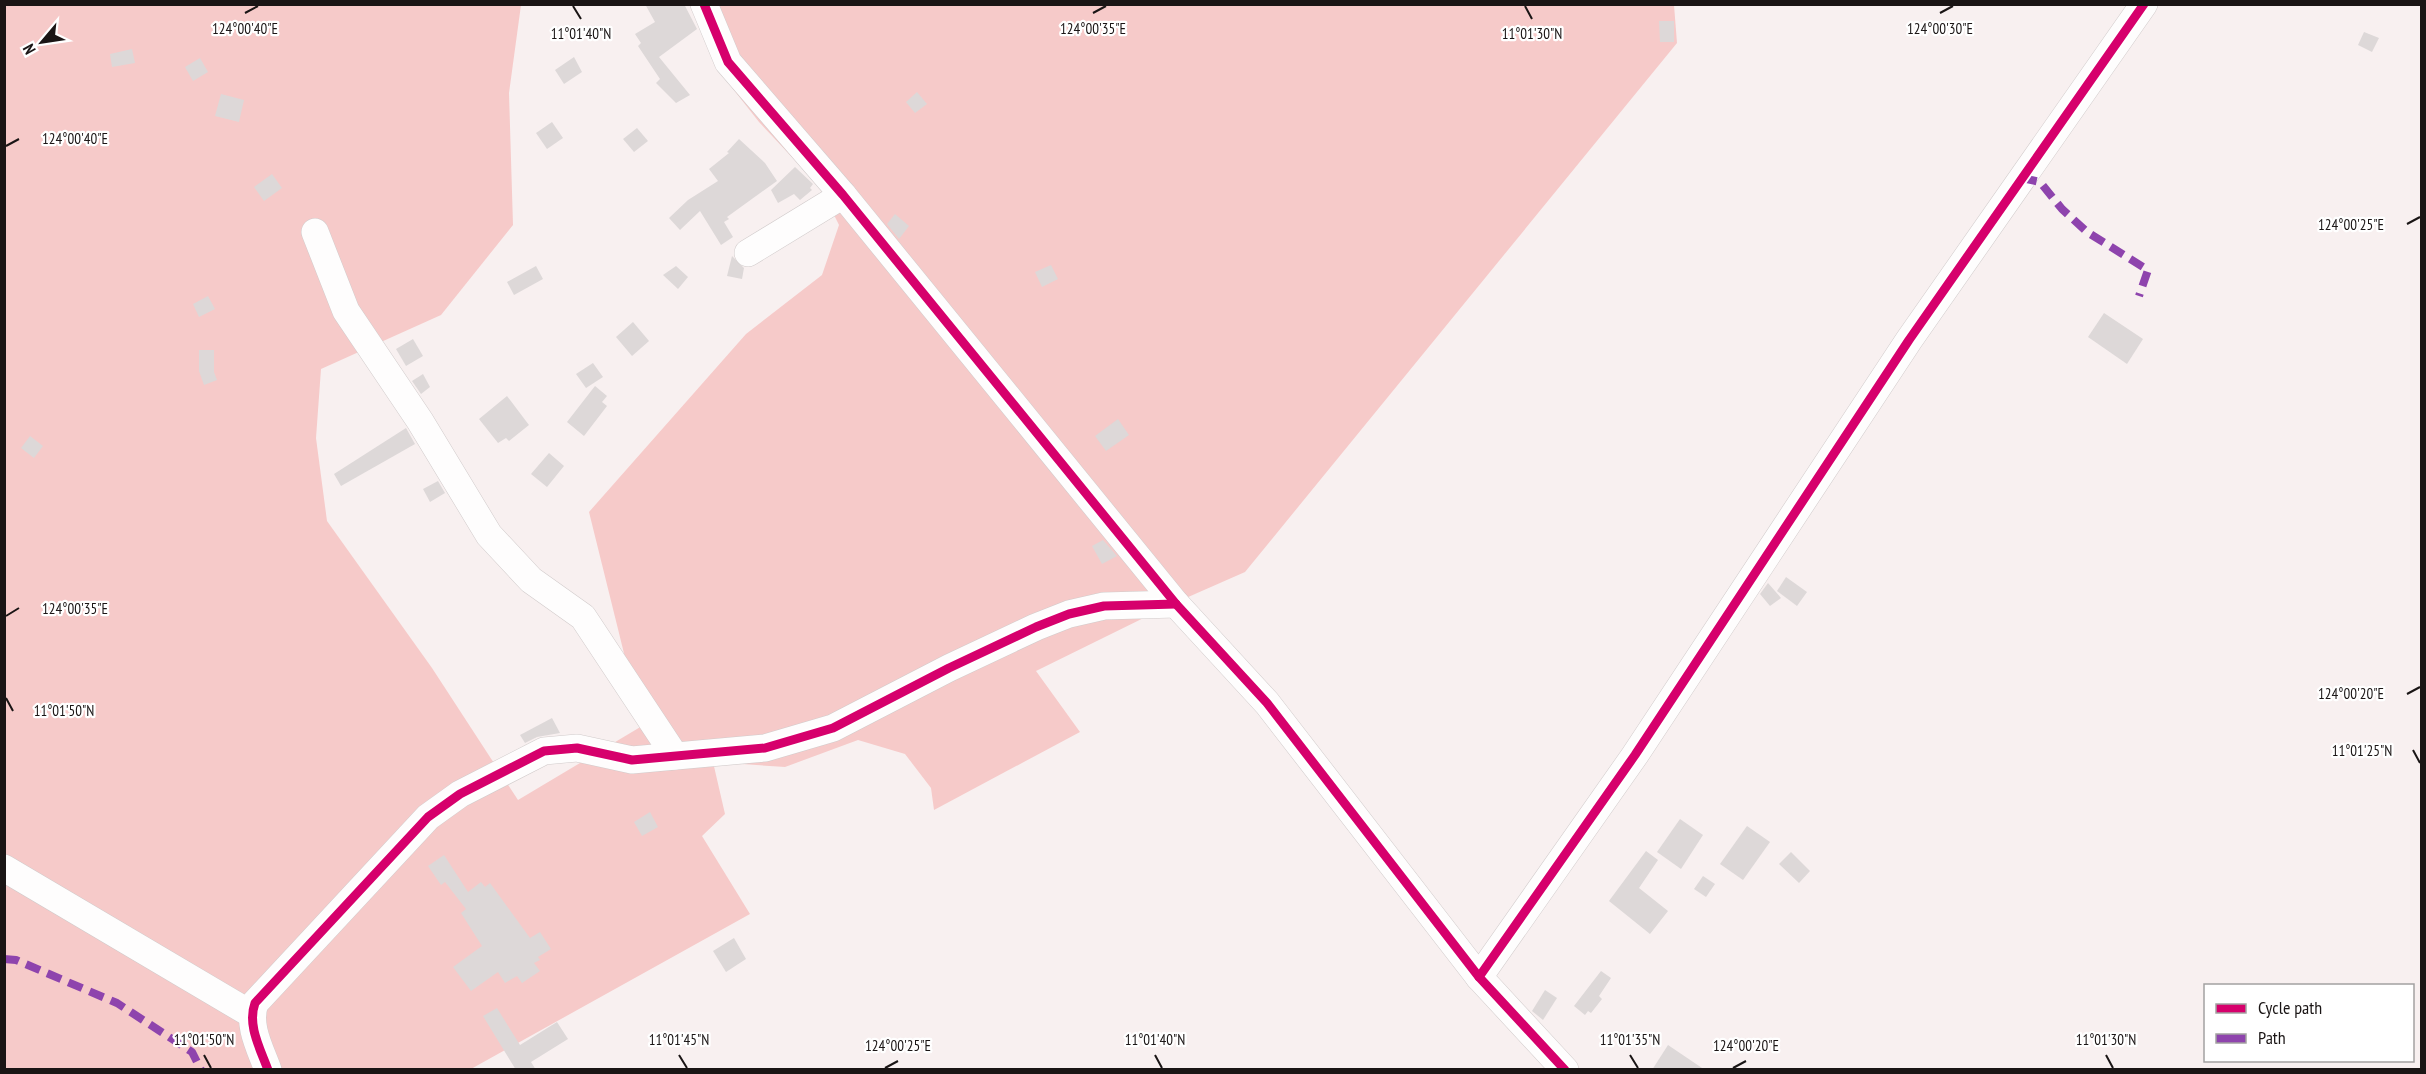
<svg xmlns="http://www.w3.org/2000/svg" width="2426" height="1074" font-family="'PT Sans Narrow',sans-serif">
<rect width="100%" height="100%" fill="#f8f0f0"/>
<!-- green -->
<polygon fill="#f6cac9" points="5,5 521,5 509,93 513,225 441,315 321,369 316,438 327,521 432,668 518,800 642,726 589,512 746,334 822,275 839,225 820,187 759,122 715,66 694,5 1674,5 1677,43 1245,572 1170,605 1036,671 1080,732 934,810 931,788 905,754 858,740 785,767 713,762 725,814 702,836 750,914 471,1069 5,1070"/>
<!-- building -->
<g fill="#ddd8d8">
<polygon points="645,4 684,4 697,29 659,57 690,95 676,103 656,83 660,79 638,46 641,43 635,34 655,22"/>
<polygon points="1659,21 1674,21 1674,42 1660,42"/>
<polygon points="2364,32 2379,38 2372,52 2358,45"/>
<polygon points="132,49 135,63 112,67 110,54"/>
<polygon points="574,57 582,72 564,84 555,70"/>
<polygon points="200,58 208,72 193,81 185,67"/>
<polygon points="917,92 927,104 915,113 906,102"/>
<polygon points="221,94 244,100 239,122 215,116"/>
<polygon points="552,122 563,138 547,149 536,133"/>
<polygon points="637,128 648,141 634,152 623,139"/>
<polygon points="739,139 765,163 777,181 727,217 729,219 724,222 733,237 721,245 700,211 680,230 669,218 688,200 718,181 709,169 729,153 727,152"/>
<polygon points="795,167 813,184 810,188 812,190 800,200 794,194 778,203 771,190"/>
<polygon points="272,174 282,188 264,201 254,187"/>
<polygon points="895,214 909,226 899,239 887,224"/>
<polygon points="732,256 744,268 742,279 727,276"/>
<polygon points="1051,265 1058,279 1042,287 1035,272"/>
<polygon points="536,266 543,279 514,295 507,282"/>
<polygon points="676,266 688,277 678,289 663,275"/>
<polygon points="208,296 215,309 199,317 193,304"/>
<polygon points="2104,313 2143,339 2127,364 2088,337"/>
<polygon points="633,322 649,341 632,356 616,337"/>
<polygon points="413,339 423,356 406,366 396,349"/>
<polygon points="199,350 214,350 214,372 217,380 204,385 199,371"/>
<polygon points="593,363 603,377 586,388 576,374"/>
<polygon points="423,374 430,387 421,394 412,381"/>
<polygon points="595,386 607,396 602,402 607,406 584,436 567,422"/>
<polygon points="507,396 529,425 509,441 506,438 498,443 479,419"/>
<polygon points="1118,419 1129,435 1106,451 1095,436"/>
<polygon points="406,428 415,444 341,486 334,474"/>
<polygon points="30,436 43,446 34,458 21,448"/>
<polygon points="549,453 564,466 547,487 531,474"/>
<polygon points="438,481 445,493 430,502 423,489"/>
<polygon points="1103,540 1117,556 1102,564 1092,546"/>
<polygon points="1786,577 1807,592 1797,606 1777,591"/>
<polygon points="1768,583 1781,598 1770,606 1760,594"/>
<polygon points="552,718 560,733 537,737 525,743 520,735"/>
<polygon points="650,812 658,827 642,836 634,822"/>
<polygon points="1680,819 1703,835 1681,869 1657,852"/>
<polygon points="1747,826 1770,842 1743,880 1720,864"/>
<polygon points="1646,851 1658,860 1639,888 1668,911 1650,934 1609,901"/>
<polygon points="1791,852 1810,871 1799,883 1779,864"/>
<polygon points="444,855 468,892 481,882 485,887 490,883 530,938 540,932 551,949 538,957 540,960 534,963 540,971 522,983 517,976 505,983 498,972 471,991 453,967 482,946 461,913 466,909 445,882 441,885 428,866"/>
<polygon points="1703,876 1715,884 1706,897 1694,889"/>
<polygon points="734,938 746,959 726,972 713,951"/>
<polygon points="1601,971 1611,978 1599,996 1602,999 1591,1013 1588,1011 1585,1015 1574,1006"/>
<polygon points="1545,990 1557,998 1543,1020 1532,1011"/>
<polygon points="497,1008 520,1045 557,1022 568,1039 531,1062 536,1070 516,1070 483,1016"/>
<polygon points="1668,1045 1705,1070 1652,1070"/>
</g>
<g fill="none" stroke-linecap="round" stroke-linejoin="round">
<defs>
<g id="minor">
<polyline points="704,4 728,62 843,195 1176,604 1267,703 1479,977 1565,1070"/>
<polyline points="315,232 346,311 420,421 489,535 531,580 583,617 675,756"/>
<polyline points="748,253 843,195"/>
<polyline points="4,868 251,1014"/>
<polyline points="1479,977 1635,755 1909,340 2144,4"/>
<path d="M268,1070c-8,-22 -21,-45 -13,-67l173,-186 32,-23 84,-43 33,-3 55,12 133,-12 68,-20 116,-60 87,-41 33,-13 35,-8 72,-2"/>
</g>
</defs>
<!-- minor casing -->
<use href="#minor" stroke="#d1cbcb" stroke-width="28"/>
<!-- minor -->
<use href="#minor" stroke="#fefdfd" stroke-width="27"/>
<!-- quiet -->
<g stroke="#8e44ad" stroke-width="8" stroke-dasharray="15 8" stroke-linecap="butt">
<polyline points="2022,178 2040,182 2062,209 2087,232 2148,270 2139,296"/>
<polyline points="4,959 16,960 117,1003 192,1052 201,1070"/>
</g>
<defs>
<g id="cycleway">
<polyline points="704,4 728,62 843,195 1176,604 1267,703 1479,977 1565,1070"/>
<polyline points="1479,977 1635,755 1909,340 2144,4"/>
<path d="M268,1070c-8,-22 -21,-45 -13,-67l173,-186 32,-23 84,-43 33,-3 55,12 133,-12 68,-20 116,-60 87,-41 33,-13 35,-8 72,-2"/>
</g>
</defs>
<!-- cycleway casing -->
<use href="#cycleway" stroke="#fff" stroke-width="13"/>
<!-- cycleway -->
<use href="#cycleway" stroke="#d6006c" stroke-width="9"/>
</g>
<!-- ticks -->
<path fill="none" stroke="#1a1515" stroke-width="2" d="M573,6l8,13M1525,6l7,13M245,13l13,-7M1093,13l13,-7M1940,13l13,-7M6,146l13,-7M2407,224l13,-7M6,616l13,-8M2407,694l13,-7M6,698l7,13M2413,750l7,13M204,1055l7,13M679,1055l8,13M1155,1055l7,13M1630,1055l8,13M2106,1055l7,13M885,1068l13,-7M1733,1068l13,-7"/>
<g font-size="15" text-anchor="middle" fill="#1a1515" stroke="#fff" stroke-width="4.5" stroke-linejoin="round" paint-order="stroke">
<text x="245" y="34">124°00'40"E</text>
<text x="1093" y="34">124°00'35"E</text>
<text x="1940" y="34">124°00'30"E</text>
<text x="581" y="39">11°01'40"N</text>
<text x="1532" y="39">11°01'30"N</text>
<text x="75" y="144">124°00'40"E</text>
<text x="2351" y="230">124°00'25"E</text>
<text x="75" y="614">124°00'35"E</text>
<text x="2351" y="699">124°00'20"E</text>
<text x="64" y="716">11°01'50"N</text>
<text x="2362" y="756">11°01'25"N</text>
<text x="204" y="1045">11°01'50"N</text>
<text x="679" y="1045">11°01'45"N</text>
<text x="1155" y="1045">11°01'40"N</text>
<text x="1630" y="1045">11°01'35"N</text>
<text x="2106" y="1045">11°01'30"N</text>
<text x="898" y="1051">124°00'25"E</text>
<text x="1746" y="1051">124°00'20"E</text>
</g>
<!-- border -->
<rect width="2426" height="1074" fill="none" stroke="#1a1515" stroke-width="12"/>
<!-- legend -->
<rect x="2204" y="984" width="210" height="78" fill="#ffffff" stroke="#a3a1a1" stroke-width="1.5"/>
<rect x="2216" y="1004" width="30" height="9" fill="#d6006c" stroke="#a3a1a1" stroke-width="1.5"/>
<text x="2258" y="1014" font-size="18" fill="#1a1515">Cycle path</text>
<rect x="2216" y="1034" width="30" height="9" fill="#8e44ad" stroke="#a3a1a1" stroke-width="1.5"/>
<text x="2258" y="1044" font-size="18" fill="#1a1515">Path</text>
<!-- north arrow -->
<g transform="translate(42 42) rotate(241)" stroke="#ffffff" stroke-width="4.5" paint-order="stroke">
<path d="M0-4.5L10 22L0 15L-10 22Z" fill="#1a1515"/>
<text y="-9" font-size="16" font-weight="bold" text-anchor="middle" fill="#1a1515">N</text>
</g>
</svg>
